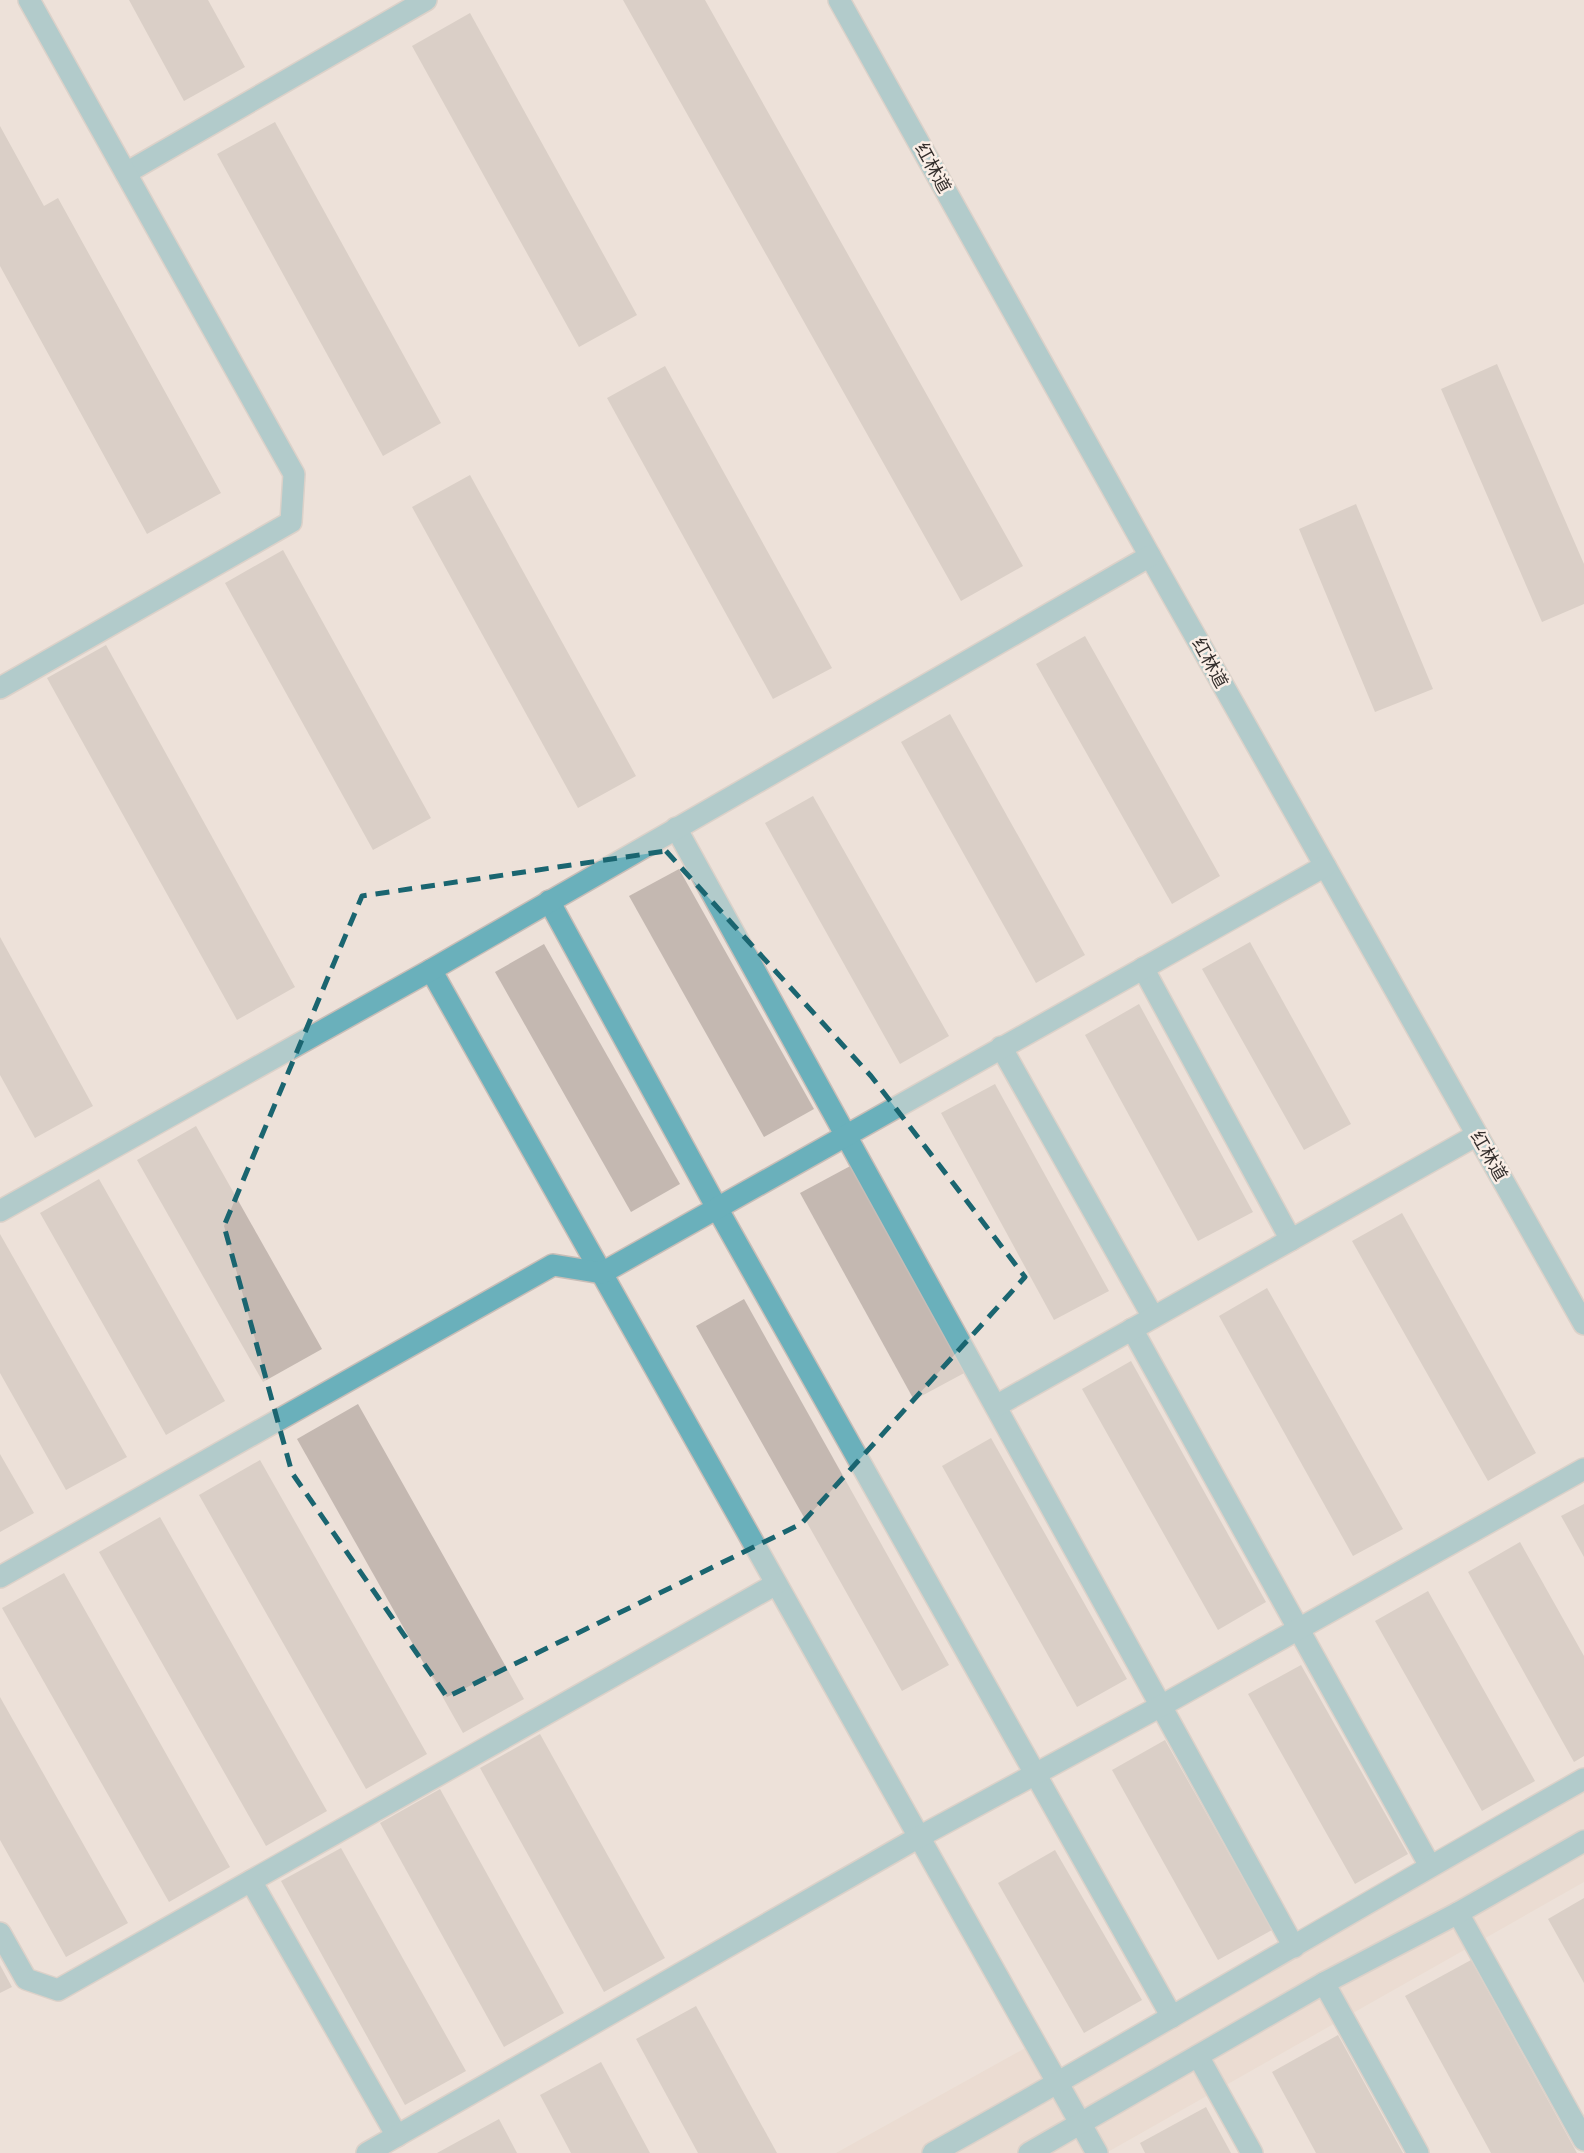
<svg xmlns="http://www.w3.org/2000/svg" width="1584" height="2153" font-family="'Crimson Pro','Noto Sans SC',serif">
<rect width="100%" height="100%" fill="#ede1d9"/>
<!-- built -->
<polygon fill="#e8d5c9" points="1584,1777 1584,1882 1106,2153 836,2153 1029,2046 1049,2084"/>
<!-- building -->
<g fill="#c4b8b1">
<polygon points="129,0 208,0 245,67 184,101"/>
<polygon points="623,0 705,0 1023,566 961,601"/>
<polygon points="470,13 637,315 579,347 412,46"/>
<polygon points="275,122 441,423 383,456 217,154"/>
<polygon points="0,126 44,206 58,198 221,493 147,534 0,266"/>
<polygon points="1497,364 1584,564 1584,604 1542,622 1441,389"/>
<polygon points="665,366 832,668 773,699 607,398"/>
<polygon points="470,475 636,776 578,808 412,507"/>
<polygon points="1356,504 1433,689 1375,712 1299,529"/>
<polygon points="283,550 431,818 373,850 225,583"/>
<polygon points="1085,636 1220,876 1172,904 1036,664"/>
<polygon points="106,645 295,987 237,1020 47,678"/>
<polygon points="950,714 1085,955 1036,983 901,742"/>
<polygon points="813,796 949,1036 900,1064 765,823"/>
<polygon points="679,869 814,1109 764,1137 629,896"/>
<polygon points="0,937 93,1106 35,1138 0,1075"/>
<polygon points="1250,942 1351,1124 1304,1150 1202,969"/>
<polygon points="544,944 680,1184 631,1212 495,972"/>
<polygon points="1139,1004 1253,1212 1198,1241 1085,1035"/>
<polygon points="995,1084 1109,1291 1054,1320 941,1113"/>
<polygon points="196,1126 322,1349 263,1382 137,1160"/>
<polygon points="854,1164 968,1371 914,1400 800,1193"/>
<polygon points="99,1179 225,1401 166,1435 40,1213"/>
<polygon points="1402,1213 1536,1453 1488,1481 1352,1241"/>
<polygon points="0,1234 127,1457 66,1490 0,1373"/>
<polygon points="1267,1288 1403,1529 1353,1556 1219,1316"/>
<polygon points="744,1299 949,1665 902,1691 696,1326"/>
<polygon points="1131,1361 1266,1602 1218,1630 1082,1389"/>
<polygon points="358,1404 524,1699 463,1733 297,1439"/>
<polygon points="991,1438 1127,1679 1077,1707 942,1466"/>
<polygon points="0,1454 34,1513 0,1532"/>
<polygon points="260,1460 427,1754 366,1789 199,1495"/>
<polygon points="1584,1504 1584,1557 1561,1516"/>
<polygon points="160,1517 327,1811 266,1846 99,1552"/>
<polygon points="1520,1542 1584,1656 1584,1756 1574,1762 1468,1572"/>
<polygon points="64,1573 230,1867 169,1902 2,1608"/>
<polygon points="1428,1591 1535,1781 1482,1811 1375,1621"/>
<polygon points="1301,1665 1408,1854 1355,1884 1248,1694"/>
<polygon points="0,1697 128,1923 66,1957 0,1840"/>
<polygon points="540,1734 665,1958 604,1992 480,1768"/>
<polygon points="1165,1740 1272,1930 1218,1960 1112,1770"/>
<polygon points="440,1789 564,2013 504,2047 380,1823"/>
<polygon points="341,1848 466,2071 405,2105 281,1881"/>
<polygon points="1055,1850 1142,2000 1084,2033 998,1883"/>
<polygon points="1584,1898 1584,1983 1548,1919"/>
<polygon points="1471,1960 1577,2153 1491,2153 1405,1996"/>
<polygon points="0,1965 12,1987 0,1993"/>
<polygon points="696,2006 777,2153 698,2153 636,2039"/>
<polygon points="1338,2035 1403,2153 1316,2153 1272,2072"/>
<polygon points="601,2062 650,2153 571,2153 540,2095"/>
<polygon points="1206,2107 1231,2153 1145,2153 1140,2143"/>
<polygon points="499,2119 517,2153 437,2153"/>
</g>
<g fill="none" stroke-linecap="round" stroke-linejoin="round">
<defs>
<g id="minor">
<polyline points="839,0 1150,556 1584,1324"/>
<polyline points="126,173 426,0"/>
<polyline points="0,688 291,522 294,474 29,0"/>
<polyline points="676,828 1294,1947"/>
<polyline points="549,901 717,1208 1172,2017"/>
<polyline points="1143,968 1291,1240"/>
<polyline points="431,970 1097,2153"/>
<polyline points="1001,1047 1153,1317"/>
<polyline points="0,1211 431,970 1150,556"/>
<polyline points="1132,1329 1430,1866"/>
<polyline points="996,1406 1477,1135"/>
<polyline points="0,1577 553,1265 602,1273 1325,866"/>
<polyline points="251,1881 397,2136"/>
<polyline points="1458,1913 1584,2140"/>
<polyline points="0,1933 26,1979 58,1990 776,1584"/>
<polyline points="1324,1983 1418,2153"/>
<polyline points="1198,2056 1252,2153"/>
<polyline points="367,2153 919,1837 1161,1706 1584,1469"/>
<path d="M933,2153c219,-122 433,-251 651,-374"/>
<polyline points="1029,2153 1324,1983 1458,1913 1584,1841"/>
</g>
</defs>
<!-- minor casing -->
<use href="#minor" stroke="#c8bdb7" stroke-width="24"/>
<!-- minor -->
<use href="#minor" stroke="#6ab0bb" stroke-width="21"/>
</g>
<!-- marked area -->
<path d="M0 0H1584V2153H0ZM666,851l205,225 154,201 -224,247 -354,173 -155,-224 -68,-247 138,-330z" fill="#ede1d9" fill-opacity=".55" fill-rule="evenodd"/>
<path fill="none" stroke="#1a6570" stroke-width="5" stroke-dasharray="14 9" stroke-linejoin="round" d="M666,851l205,225 154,201 -224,247 -354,173 -155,-224 -68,-247 138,-330z"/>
<g text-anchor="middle" stroke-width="5" stroke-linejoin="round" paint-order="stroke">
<!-- street labels -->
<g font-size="18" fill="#342f2d" stroke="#faeee6">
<text transform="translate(933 168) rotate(61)" y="6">红林道</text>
<text transform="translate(1210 663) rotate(61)" y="6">红林道</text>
<text transform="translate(1489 1156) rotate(60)" y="6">红林道</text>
</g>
</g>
</svg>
